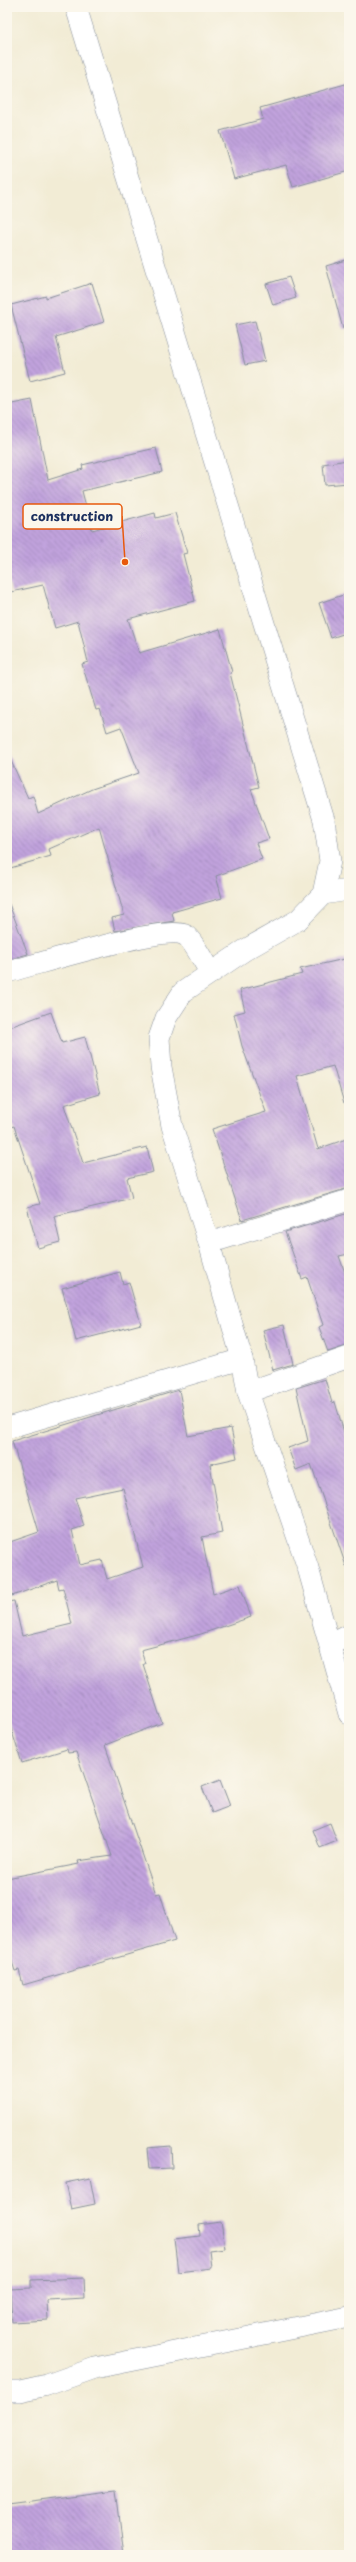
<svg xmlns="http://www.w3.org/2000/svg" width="356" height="2562" font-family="'Playpen Sans',sans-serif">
<defs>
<pattern id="building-back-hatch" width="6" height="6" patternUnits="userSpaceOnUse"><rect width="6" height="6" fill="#c1a3dd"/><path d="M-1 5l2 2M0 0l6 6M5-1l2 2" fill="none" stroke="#9c85b6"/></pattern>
</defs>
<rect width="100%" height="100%" fill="#fbf7ec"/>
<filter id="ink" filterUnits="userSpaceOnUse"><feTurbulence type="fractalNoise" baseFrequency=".025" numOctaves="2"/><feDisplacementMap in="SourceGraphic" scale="8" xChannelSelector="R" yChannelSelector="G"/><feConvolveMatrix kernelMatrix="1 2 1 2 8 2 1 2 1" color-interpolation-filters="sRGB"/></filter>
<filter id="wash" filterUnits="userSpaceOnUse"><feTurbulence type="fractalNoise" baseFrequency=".012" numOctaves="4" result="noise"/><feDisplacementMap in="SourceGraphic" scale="16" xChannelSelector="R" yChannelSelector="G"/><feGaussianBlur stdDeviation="0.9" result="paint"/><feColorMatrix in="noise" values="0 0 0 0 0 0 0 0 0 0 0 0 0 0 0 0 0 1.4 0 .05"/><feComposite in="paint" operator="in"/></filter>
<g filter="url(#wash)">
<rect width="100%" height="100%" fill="#f2ecd5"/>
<g id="blocks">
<!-- building -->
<g fill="url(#building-back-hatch)" fill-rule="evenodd">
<polygon points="349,83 349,171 293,187 286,165 234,179 220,131 263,119 260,108"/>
<polygon points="349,259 349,328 343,329 326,266"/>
<polygon points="289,277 296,298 273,305 266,284"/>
<polygon points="92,283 104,322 56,337 65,372 30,381 11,305 46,296 46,298"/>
<polygon points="255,321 265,361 245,365 235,325"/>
<polygon points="32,400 48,480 83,469 82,465 156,448 162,472 82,491 92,530 155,513 156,518 175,513 187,553 183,554 195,601 128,619 139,653 220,629 232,672 230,673 259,787 251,789 269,839 256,843 262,859 216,876 222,898 172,912 174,921 115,931 112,918 124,915 99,827 49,849 51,856 7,869 7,752 28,798 33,796 38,814 92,789 139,773 121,727 107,732 100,709 96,710 82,664 88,662 78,621 55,628 43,585 11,592 7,570 7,405"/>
<polygon points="347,460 349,483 325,485 323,464"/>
<polygon points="349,593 349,632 331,638 319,603"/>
<polygon points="7,904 9,904 28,954 7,960"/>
<polygon points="349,958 349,1102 344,1103 333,1066 297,1076 318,1149 349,1138 349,1188 242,1220 212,1129 266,1112 242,1046 234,1014 245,1011 240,990 302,974 300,969"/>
<polygon points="51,1012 62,1043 85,1037 100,1094 64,1105 83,1163 147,1147 153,1172 127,1178 132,1198 54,1216 60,1242 38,1248 27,1207 40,1204 14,1126 7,1128 7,1028"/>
<polygon points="349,1213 349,1254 339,1256 349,1284 349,1345 328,1352 319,1327 323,1325 307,1277 302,1279 285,1232"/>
<polygon points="120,1272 123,1284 129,1282 141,1324 76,1341 62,1288"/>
<polygon points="284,1325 293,1364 273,1370 263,1330"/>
<polygon points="325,1379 332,1403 335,1402 349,1449 349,1566 346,1566 311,1464 296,1470 288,1448 308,1441 296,1388"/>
<path d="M179,1390l9,46 43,-8 6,30 -27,6 12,69 -20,4 11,57 27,-9 11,32 -50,17 -60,16 4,14h-2l19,59 -57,22 51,149 4,-1 15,48 -152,44 -4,-15 -4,1 -8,-25v-68l72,-14 -1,-3 34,-5 -36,-104 -8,1 -1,-4 -45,14 -15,-47v-114l7,-1 8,35 50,-12 -9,-36 -4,1 -2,-9 -45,16 -5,-14v-39l32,-11 -27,-91zM123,1488l20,79 -36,12 -5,-19 -22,5 -8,-35 12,-4 -9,-28z"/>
<polygon points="220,1780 230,1806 212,1813 202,1787"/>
<polygon points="330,1823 337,1841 320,1848 313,1830"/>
<polygon points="171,2146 172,2168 149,2169 147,2148"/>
<polygon points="90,2178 95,2204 71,2209 65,2183"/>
<polygon points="221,2222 225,2248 209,2250 211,2268 178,2272 174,2239 200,2236 199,2225"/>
<polygon points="84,2278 85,2298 47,2300 48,2320 12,2322 10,2289 31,2288 31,2280"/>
<polygon points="116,2490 124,2555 7,2555 7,2504"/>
</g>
</g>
</g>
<g filter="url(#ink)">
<use href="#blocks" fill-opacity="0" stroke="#868e9a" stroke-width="1"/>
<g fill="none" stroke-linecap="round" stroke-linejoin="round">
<defs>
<g id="minor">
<polyline points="76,7 324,820 330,861 323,894 298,920 245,950 183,992 166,1018 159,1038 161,1067 172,1126 209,1243 242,1359 248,1392 308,1568 349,1714"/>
<polyline points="323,894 349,890"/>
<path d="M7,972c29,-7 158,-48 178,-37 8,5 20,30 26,38"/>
<polyline points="209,1243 349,1200"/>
<polyline points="248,1392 349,1357"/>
<polyline points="7,1428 242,1359"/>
<polyline points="330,1645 349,1635"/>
<polyline points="7,2391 20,2391 47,2385 95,2368 349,2317"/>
</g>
</defs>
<!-- minor casing -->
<use href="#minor" stroke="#868e9a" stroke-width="22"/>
<!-- minor -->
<use href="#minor" stroke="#fff" stroke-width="21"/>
</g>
</g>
<!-- callouts -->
<path fill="none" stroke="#e8590c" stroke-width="1.5" d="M125 562L122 516"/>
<circle fill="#e8590c" stroke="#fbf7ec" stroke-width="1.5" cx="125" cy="562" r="4"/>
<rect fill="#fbf7ec" stroke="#e8590c" stroke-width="1.5" x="23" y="504" width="99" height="25" rx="4"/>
<g font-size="13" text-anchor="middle" font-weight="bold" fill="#1b2f5e">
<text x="72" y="521">construction</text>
</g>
<!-- margin -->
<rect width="356" height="2562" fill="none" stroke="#fbf7ec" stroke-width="24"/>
</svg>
